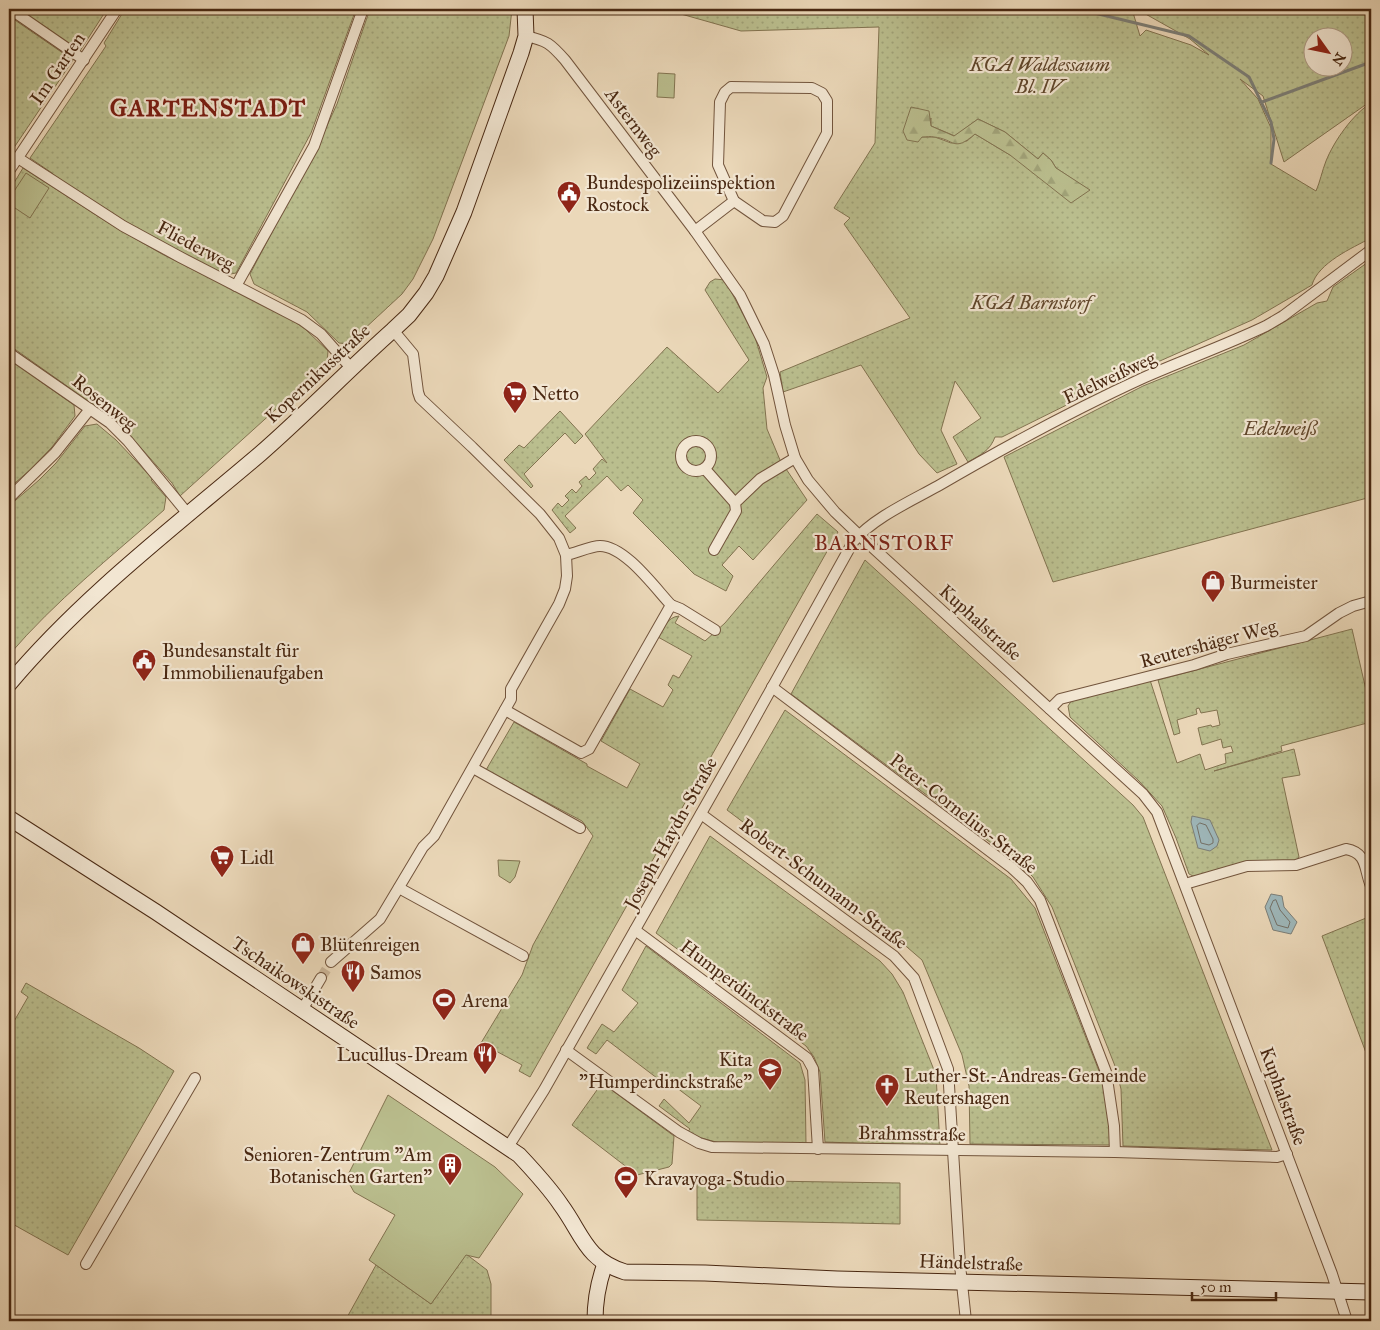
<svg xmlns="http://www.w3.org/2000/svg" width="1380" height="1330" font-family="'IM FELL Great Primer',serif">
<defs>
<pattern id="grass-dots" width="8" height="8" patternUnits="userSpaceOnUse" patternTransform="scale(1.25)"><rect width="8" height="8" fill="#babe8e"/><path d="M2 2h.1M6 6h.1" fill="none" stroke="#a1a379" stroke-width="1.8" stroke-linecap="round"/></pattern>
<pattern id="forest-firs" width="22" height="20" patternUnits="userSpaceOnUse" patternTransform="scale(1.25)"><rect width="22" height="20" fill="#babe8e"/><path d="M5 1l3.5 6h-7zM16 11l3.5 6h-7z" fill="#a1a379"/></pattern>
</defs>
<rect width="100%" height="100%" fill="#ebd8b9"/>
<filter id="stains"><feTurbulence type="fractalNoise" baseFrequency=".004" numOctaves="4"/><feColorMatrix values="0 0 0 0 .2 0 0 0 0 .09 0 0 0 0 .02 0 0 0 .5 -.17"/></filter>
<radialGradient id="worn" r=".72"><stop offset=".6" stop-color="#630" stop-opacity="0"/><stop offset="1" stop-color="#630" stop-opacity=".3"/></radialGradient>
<!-- grass -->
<g fill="url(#grass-dots)" stroke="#827350" fill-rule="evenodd">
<polygon points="19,9 107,9 80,51"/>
<polygon points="125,9 356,9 311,133 236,273 225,275 133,227 59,182 52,173 30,158 106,46 104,43"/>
<polygon points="370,9 512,9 509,36 433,239 413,279 402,294 348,344 339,343 307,312 254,284 250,274 320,141 337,104"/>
<path d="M678,9h454l8,27 6,-6 45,15 18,10 -19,-16 -48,-27 3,-3h226v92l-87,61 -21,-66 -23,-17 18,20 13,29v36l45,27c4,-9 6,-20 10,-30 8,-20 27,-47 45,-58v135c-19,10 -53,25 -59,47l-60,35 -137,61 -113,56h-7c-5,14 -15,18 -27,25l-15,-25 28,-19 -26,-37 -14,49 16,34 -20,9 -18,-19 -58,-89 -78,27 -3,-20 130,-54 -66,-94 6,-6 -16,-10 41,-65 4,-116 -138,4 -60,-17zM1312,38h30v30h-30zM931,118v8l24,10 23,-17 27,13 33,27 5,-6 8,7 5,8 33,22 -79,-35 -35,-21 -8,7 -16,2 -16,-6h-13z"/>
<polygon points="9,16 73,60 9,155"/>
<polygon points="23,168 115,227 162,254 286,316 305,329 328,351 327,363 180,496 172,483 119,423 9,345 9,191"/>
<polygon points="1371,260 1371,497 1053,582 1004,457 1143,386 1244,345 1317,303 1327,301 1333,287"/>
<polygon points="715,279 725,280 755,337 767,377 763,388 767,429 780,460 807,500 753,560 739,546 722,565 733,576 726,591 694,574 633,513 643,500 628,485 621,491 607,476 565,516 576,528 570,533 552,510 558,503 562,507 569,500 565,496 572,489 576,493 582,486 579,482 586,476 589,480 596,473 593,469 602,459 607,463 585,434 667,347 718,393 749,360 705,290 710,282"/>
<polygon points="9,357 38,376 37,379 74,405 75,416 52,447 30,470 9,488"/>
<polygon points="560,411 583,436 575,444 565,433 524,474 533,486 531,488 504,460 519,445 524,448"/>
<path d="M97,424l19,16 37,39 -2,1 15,17 -2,13c-53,47 -109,91 -155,145v-149l30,-26 17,-17 29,-37z"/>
<path d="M817,514l21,18 -308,545 -11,-6 3,-6 -41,-22 41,-68 11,-30 60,-109 -11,-15 -96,-51 28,-48 73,42v2l40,22 13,-24 -39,-23 29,-52 33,18 10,-17 -5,-5 5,-10 6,3 13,-22 -34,-19c5,-8 9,-20 21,-21l-4,7 30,18 20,-18z"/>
<polygon points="865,560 1133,805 1143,817 1272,1150 1123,1146 1121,1089 1115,1066 1052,907 1033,877 1022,866 791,694"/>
<polygon points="1352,629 1371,712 1371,722 1281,746 1282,751 1214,771 1294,749 1300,775 1282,778 1299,857 1296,861 1193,876 1189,874 1176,838 1162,806 1139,781 1070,717 1068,706 1072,700 1150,680 1177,763 1200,754 1205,770 1226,763 1225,754 1233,752 1231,746 1223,748 1221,739 1202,745 1198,728 1211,725 1212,727 1220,725 1217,710 1201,713 1199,708 1196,709 1197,714 1177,720 1180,733 1174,735 1158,680"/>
<polygon points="785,710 1011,879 1035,908 1101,1076 1107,1097 1111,1145 970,1144 969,1086 962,1055 922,960 893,935 727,810"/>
<polygon points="710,836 880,961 892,974 903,992 936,1075 940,1146 825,1142 820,1072 814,1057 806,1046 656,933"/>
<polygon points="1371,916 1371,1066 1322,936"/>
<polygon points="646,946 800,1063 805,1080 806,1144 720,1143 686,1134 690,1129 659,1106 664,1099 689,1123 701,1106 673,1085 670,1088 607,1040 596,1054 587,1048 602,1024 614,1032 638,1003 622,990"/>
<polygon points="26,983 139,1048 174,1071 68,1255 9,1222 9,1030 28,997 21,992"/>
<polygon points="602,1083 674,1136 672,1164 669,1167 637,1175 572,1125"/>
<polygon points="697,1180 900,1183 900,1224 697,1220"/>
<polygon points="466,1254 487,1270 491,1284 491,1321 345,1321 376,1265 431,1304"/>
</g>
<!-- forest -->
<path fill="url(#forest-firs)" stroke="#827350" d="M911,107l18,4 2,15 23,10 24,-17 27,13 33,27 5,-6 8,7 5,8 34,22 -19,13 -61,-48 -35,-21c-22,19 -20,5 -41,3 -3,-1 -8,0 -12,0l-4,5 -11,-2 -4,-9z"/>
<!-- park -->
<g fill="#babe8e" stroke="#827350">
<polygon points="658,73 675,74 674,98 657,97"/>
<polygon points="26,173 49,188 30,218 9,204 9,199"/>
<polygon points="498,860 520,861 515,877 510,883 499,876"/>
<polygon points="388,1095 495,1167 523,1194 479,1258 466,1255 431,1304 369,1260 395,1215 354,1192 349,1183 349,1173"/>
</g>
<!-- water -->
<g fill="#9eb7ba" stroke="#7c7e77">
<polygon points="1192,816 1210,820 1219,840 1217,846 1210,851 1198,848 1191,822"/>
<polygon points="1271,894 1282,896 1284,907 1297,922 1291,934 1273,930 1265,907"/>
</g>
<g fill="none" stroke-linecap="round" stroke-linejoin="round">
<!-- shore -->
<g stroke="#747066" stroke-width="1">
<polygon points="1200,823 1206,825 1213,839 1213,843 1209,845 1201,843 1197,826"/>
<polygon points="1276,900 1280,910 1290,922 1288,928 1277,925 1270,908 1273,901"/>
</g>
<!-- stream -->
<g stroke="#7c7e77" stroke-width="3">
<polyline points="1078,9 1189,36 1249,77 1271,122 1274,139 1271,163"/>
<polyline points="1262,102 1371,62"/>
</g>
<!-- street-tunnel -->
<polyline stroke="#cbb598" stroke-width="10" stroke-dasharray="10 5" stroke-linecap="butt" points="321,978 331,962"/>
<defs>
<g id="street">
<polyline points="10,9 84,60"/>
<path d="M526,36c21,5 24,7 39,24l130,171 45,64 24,49 10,31 11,50 10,33 13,22 27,32 24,23 284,259 14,18 175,462 15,47"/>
<polygon points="731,87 812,88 822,93 827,101 827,133 783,216 775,222 763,221 734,201 718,165 720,102 725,92"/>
<polyline points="18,158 123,226 180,257 302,320 321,334 351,368"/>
<polyline points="9,171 117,9"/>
<polyline points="695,231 734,201"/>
<polyline points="236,286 314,146 363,9"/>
<polyline points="9,353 110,423 128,441 188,514"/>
<circle cx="696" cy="456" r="15"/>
<polyline points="705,469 735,503"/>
<polyline points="9,498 55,453 90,409"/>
<polyline points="714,550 736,511 735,503 760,479 795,458"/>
<polyline points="671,605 681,609 715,630"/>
<polyline points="772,687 1012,868 1027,882 1040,900 1106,1072 1114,1126 1115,1152"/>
<polyline points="1050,709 1060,699 1194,665 1227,654 1306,636 1339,613 1353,606 1371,601"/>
<path d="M505,710l76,43 8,-4 82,-144c-16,-17 -46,-59 -71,-59 -9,0 -24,7 -34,9"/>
<polyline points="473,768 580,828"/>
<polyline points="701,814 894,956 914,978 948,1069 960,1265 966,1321"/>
<path d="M1185,884l62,-18 49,-1 50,-16c22,4 18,21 25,37"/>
<polyline points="399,888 523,956"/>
<polyline points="635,930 807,1058 813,1069 818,1149"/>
<polyline points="331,962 380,919 423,847 434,836 511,699 511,689 559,604 565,589 567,576 566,555 559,538 540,514 472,447 420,398 418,392 413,354 393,330"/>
<polyline points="302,1010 321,978"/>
<polyline points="566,1050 679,1132 699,1143 712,1147 1115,1152 1277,1157 1287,1154"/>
<path d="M508,1147l36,-57 201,-354 108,-194c20,-24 58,-41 85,-56 67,-39 135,-76 205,-108 41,-18 83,-33 123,-52l17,-10 88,-66"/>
<polyline points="86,1264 195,1078"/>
</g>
<g id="secondary">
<path d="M9,684c73,-87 164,-156 251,-230 46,-40 88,-84 133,-124l16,-15 17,-22 10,-17 28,-64 57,-159 5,-17 -1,-27"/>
<path d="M9,818l147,94 363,243c15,16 30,32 42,50 22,30 24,54 64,67l80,1 132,6 534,13"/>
<path d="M595,1321c0,-21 3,-38 10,-57"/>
</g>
</defs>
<!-- street casing -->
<use href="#street" stroke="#72543c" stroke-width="12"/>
<!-- secondary casing -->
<use href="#secondary" stroke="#492812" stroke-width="17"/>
<!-- street -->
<use href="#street" stroke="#f2e6d2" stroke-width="10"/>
<!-- secondary -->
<use href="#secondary" stroke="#f2e6d2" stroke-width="15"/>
</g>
<!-- icons -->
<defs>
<symbol id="civic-pin" viewBox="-11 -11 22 30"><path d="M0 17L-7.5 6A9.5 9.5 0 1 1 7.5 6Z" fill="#8f2418" stroke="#f2e6d2"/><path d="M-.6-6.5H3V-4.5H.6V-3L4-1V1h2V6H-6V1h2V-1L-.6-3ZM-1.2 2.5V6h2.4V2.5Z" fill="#fff"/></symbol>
<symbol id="supermarket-pin" viewBox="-11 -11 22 30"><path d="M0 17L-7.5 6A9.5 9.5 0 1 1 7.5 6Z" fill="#8f2418" stroke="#f2e6d2"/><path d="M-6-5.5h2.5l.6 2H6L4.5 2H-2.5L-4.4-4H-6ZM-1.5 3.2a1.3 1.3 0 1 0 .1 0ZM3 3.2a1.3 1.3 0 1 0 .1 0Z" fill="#fff"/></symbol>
<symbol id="shop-pin" viewBox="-11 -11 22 30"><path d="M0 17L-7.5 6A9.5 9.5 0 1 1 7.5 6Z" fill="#8f2418" stroke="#f2e6d2"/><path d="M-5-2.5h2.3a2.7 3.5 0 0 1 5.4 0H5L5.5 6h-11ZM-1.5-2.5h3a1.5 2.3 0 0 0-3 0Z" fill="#fff"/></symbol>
<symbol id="restaurant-pin" viewBox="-11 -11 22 30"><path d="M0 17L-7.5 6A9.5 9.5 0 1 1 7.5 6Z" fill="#8f2418" stroke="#f2e6d2"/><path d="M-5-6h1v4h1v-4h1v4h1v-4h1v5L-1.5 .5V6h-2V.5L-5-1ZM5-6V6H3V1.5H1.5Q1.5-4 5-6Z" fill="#fff"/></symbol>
<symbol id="stadium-pin" viewBox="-11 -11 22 30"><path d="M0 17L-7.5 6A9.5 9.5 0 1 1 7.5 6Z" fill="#8f2418" stroke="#f2e6d2"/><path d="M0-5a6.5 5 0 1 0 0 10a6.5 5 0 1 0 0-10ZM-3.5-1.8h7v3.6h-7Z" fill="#fff"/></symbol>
<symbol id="school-pin" viewBox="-11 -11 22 30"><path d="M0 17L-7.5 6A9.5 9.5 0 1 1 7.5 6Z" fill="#8f2418" stroke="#f2e6d2"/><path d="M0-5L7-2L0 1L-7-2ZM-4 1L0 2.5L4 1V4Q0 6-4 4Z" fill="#fff"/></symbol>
<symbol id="church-pin" viewBox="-11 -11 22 30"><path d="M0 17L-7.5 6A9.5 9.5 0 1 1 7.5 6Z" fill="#8f2418" stroke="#f2e6d2"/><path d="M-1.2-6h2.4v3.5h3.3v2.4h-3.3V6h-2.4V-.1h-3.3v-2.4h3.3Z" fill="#fff"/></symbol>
<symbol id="building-pin" viewBox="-11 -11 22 30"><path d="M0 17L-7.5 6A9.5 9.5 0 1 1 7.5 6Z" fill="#8f2418" stroke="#f2e6d2"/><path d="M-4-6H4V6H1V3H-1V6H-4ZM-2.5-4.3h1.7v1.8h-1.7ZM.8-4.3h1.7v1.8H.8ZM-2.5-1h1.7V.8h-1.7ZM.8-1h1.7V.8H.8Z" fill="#fff"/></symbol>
</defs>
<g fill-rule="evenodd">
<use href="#civic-pin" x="555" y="179" width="28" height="38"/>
<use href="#supermarket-pin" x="501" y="379" width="28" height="38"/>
<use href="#shop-pin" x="1199" y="568" width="28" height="38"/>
<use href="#civic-pin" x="130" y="647" width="28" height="38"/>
<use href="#supermarket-pin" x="208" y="843" width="28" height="38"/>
<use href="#shop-pin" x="289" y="930" width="28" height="38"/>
<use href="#restaurant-pin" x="339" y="958" width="28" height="38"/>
<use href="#stadium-pin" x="430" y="986" width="28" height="38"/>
<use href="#restaurant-pin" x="471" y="1040" width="28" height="38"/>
<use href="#school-pin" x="756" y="1056" width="28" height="38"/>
<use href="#church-pin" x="873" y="1072" width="28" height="38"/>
<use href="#building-pin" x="436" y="1151" width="28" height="38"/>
<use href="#stadium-pin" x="612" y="1164" width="28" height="38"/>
</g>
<g text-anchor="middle" stroke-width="4.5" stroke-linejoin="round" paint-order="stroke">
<!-- park labels -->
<g font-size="19" font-style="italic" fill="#60462b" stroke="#f2e6d2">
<text x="1040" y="71">KGA Waldessaum<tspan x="1040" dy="22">Bl. IV</tspan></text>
<text x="1031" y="309">KGA Barnstorf</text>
<text x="1280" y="435">Edelweiß</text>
</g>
<!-- street labels -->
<g font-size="19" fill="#492812" stroke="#f2e6d2">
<text transform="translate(57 68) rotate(-56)" y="7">Im Garten</text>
<text transform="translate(634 122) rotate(53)" y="7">Asternweg</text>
<text transform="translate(196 245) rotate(28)" y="7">Fliederweg</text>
<text transform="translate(317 373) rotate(-43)" y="7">Kopernikusstraße</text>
<text transform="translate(1109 377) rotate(-25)" y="7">Edelweißweg</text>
<text transform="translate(105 402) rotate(39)" y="7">Rosenweg</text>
<text transform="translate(981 622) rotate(42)" y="7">Kuphalstraße</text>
<text transform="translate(1208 643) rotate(-15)" y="7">Reutershäger Weg</text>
<text transform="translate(964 813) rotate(38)" y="7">Peter-Cornelius-Straße</text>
<text transform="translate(670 833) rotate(-61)" y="7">Joseph-Haydn-Straße</text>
<text transform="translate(824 883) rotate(37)" y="7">Robert-Schumann-Straße</text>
<text transform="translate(296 982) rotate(34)" y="7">Tschaikowskistraße</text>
<text transform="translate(745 990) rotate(37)" y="7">Humperdinckstraße</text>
<text transform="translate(1284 1096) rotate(70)" y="7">Kuphalstraße</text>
<text transform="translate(912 1133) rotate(1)" y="7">Brahmsstraße</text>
<text transform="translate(971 1262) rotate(2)" y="7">Händelstraße</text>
</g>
<!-- poi labels -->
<g font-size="19" fill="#492812" stroke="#f2e6d2" text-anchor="start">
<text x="586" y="189">Bundespolizeiinspektion<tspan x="586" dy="22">Rostock</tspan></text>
<text x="532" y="400">Netto</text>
<text x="1230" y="589">Burmeister</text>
<text x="162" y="657">Bundesanstalt für<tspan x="162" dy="22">Immobilienaufgaben</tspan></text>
<text x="240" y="864">Lidl</text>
<text x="320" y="951">Blütenreigen</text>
<text x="370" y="979">Samos</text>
<text x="462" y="1007">Arena</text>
<text x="468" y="1061" text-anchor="end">Lucullus-Dream</text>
<text x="752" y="1066" text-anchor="end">Kita<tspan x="752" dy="22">"Humperdinckstraße"</tspan></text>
<text x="904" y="1082">Luther-St.-Andreas-Gemeinde<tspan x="904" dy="22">Reutershagen</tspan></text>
<text x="432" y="1161" text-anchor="end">Senioren-Zentrum "Am<tspan x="432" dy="22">Botanischen Garten"</tspan></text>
<text x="644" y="1185">Kravayoga-Studio</text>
</g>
<!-- quarter labels -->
<g font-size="21" letter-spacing="1" fill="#7a1f14" stroke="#f2e6d2">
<text x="884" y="550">BARNSTORF</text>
</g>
<!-- district labels -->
<g font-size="24" font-weight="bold" letter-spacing="1" fill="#7a1f14" stroke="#f2e6d2">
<text x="208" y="116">GARTENSTADT</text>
</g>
</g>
<!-- margin -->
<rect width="1380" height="1330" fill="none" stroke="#ebd8b9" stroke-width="30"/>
<rect x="10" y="10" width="1360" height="1310" fill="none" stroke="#492812" stroke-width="2.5"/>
<rect x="15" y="15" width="1350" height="1300" fill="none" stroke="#492812"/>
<!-- north arrow -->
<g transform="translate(1328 52) rotate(123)"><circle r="24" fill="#f2e6d2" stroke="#ae9a85"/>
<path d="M0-4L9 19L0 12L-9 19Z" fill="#8f2418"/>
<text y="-8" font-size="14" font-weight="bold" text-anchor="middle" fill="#492812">N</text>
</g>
<!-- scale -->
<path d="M1192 1292v8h84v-8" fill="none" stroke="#492812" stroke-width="2.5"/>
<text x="1200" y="1292" font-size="15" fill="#492812" stroke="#f2e6d2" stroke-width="4" paint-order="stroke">50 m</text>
<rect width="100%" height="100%" filter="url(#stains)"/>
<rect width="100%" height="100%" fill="url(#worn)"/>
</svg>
